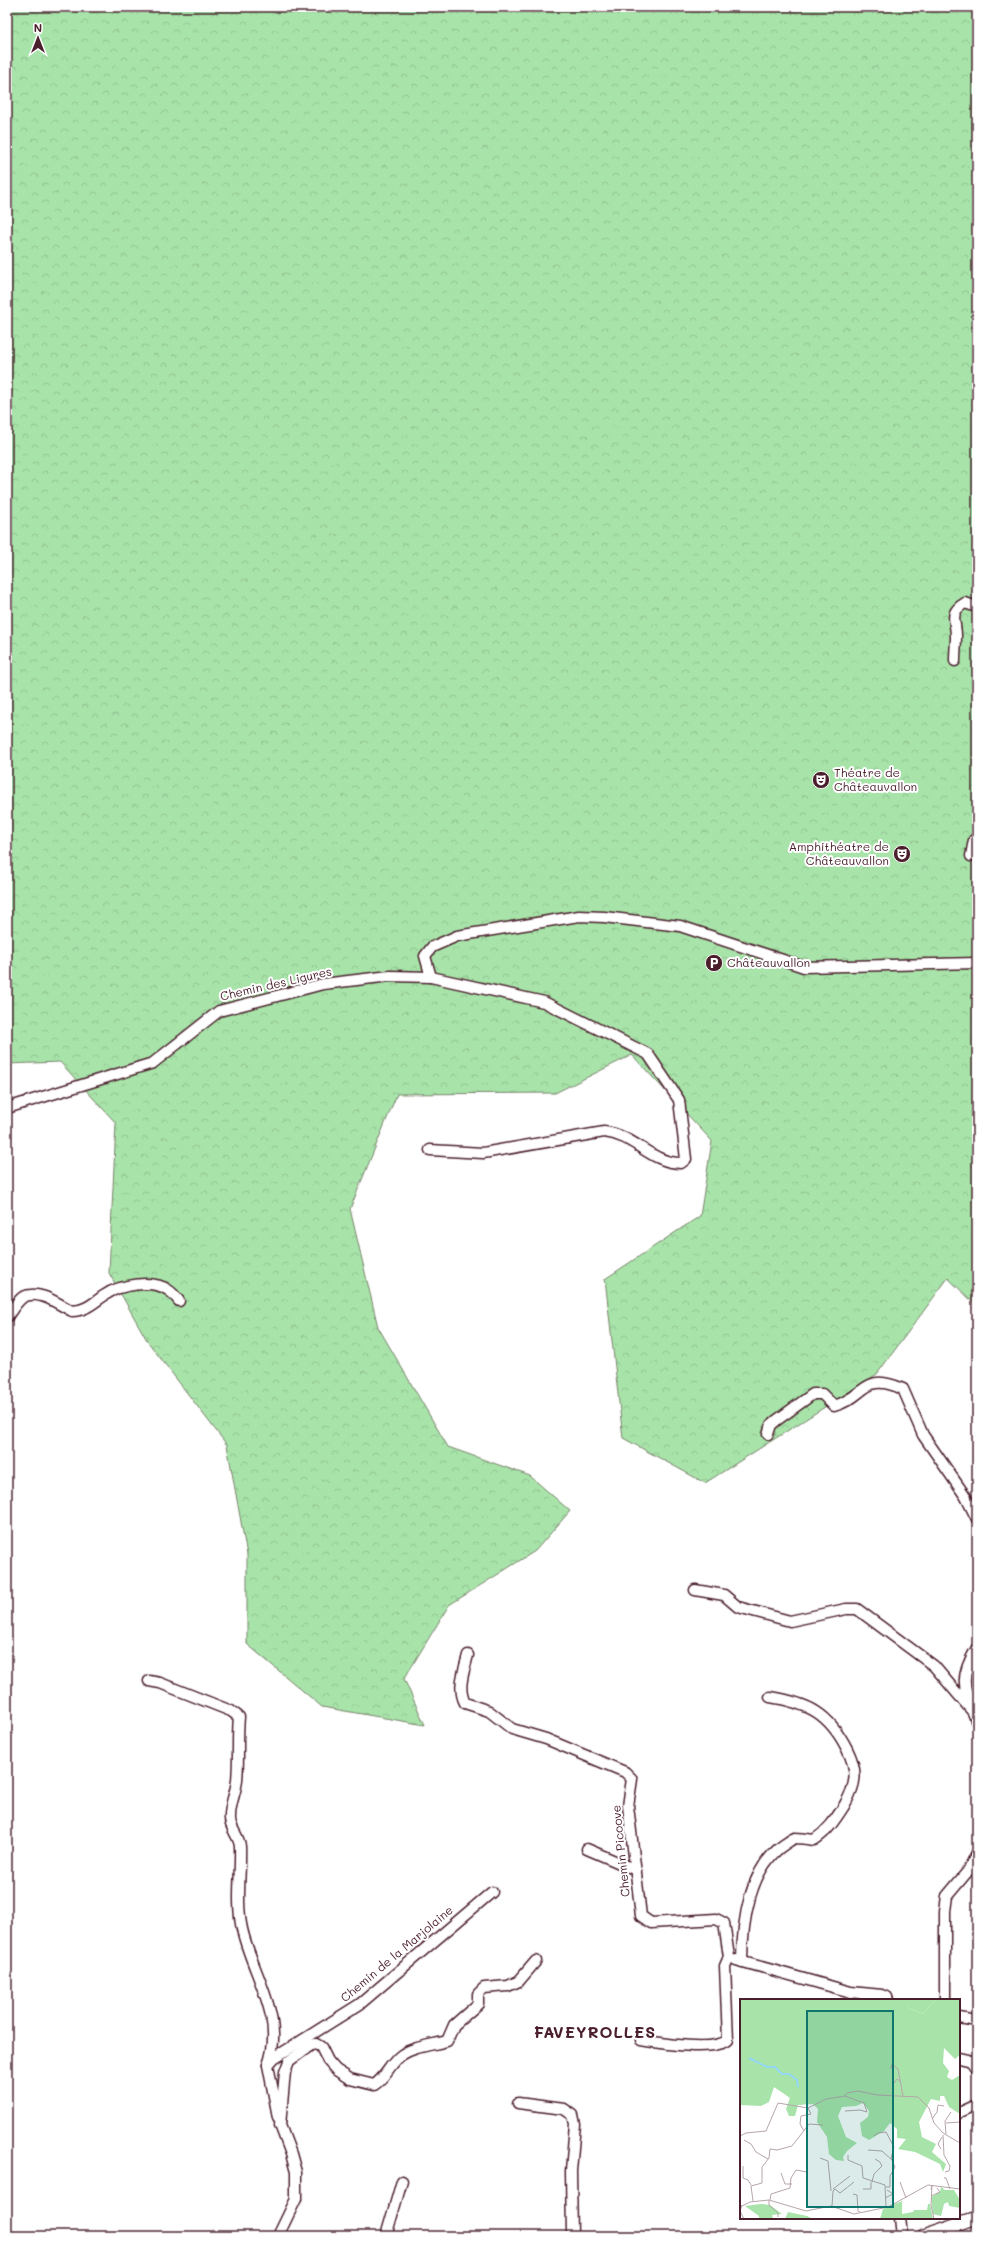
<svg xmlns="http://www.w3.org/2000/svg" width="984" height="2243" font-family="Mali,sans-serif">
<defs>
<pattern id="forest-crowns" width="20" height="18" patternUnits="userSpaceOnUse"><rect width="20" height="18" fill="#a8e4aa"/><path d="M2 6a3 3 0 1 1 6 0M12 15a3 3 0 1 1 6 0" fill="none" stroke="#92c392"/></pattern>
</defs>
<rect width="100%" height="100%" fill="#fff"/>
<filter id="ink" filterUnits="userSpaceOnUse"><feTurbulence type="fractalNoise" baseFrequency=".025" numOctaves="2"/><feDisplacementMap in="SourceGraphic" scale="8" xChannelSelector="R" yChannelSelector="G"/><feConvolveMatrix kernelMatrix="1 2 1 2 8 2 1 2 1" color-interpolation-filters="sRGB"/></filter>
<g filter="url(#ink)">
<!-- forest -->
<polygon fill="url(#forest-crowns)" stroke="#79826a" points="7,7 977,7 977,1306 948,1278 877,1374 705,1483 623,1438 605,1279 700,1216 712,1141 632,1055 555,1093 397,1094 350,1209 378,1327 448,1447 530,1476 570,1511 535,1551 449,1605 404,1679 425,1725 322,1707 247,1644 247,1555 227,1445 148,1342 109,1273 116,1123 60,1062 7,1064"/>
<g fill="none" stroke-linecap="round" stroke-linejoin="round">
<defs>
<g id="minor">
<path d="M955,661c0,-9 1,-17 1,-25 0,-16 -8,-23 9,-33l12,4"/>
<polyline points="971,856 974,840 977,838"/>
<polyline points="431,977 425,956 432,947 457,936 579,916 604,917 680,926 804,967 977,963"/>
<path d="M7,1108l146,-45 66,-52 104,-27 67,-8 41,1 113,25 104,52 31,46 7,59 -5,4c-31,0 -46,-28 -77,-31l-121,21 -53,-3"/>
<path d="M7,1317c4,-6 10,-16 16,-20 16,-8 35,7 49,14 14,0 22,-9 33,-16 14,-10 48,-16 63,-5 4,2 8,7 11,11"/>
<path d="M768,1434l3,-9 6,-5 36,-26h9l12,12c33,-9 28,-35 69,-17l20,46 43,62 11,22"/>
<polyline points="695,1590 724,1595 738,1607 790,1621 846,1609 857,1609 934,1666 973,1712"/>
<path d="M977,1648c-20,32 -12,41 0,75"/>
<path d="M468,1655c-4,16 -11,33 -3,48l24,8 23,18 34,10 79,33 7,7 -4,27 13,110 10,7 65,-4 8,4 5,34"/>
<path d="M149,1681l11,2 71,28 8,6c-2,21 0,42 -2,63 -1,13 -8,25 -7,39 0,10 10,18 10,28 1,27 -4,55 2,82 10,45 44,88 26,136"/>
<polyline points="587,1849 636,1870"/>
<polyline points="736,1960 851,1992 882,1995 887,1997 888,2000"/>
<path d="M742,1962c0,-39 7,-95 43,-118 3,-2 7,-5 10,-6 6,0 13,1 19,2 14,-9 21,-20 30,-34 13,-22 14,-35 3,-57 -18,-36 -39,-46 -77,-52"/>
<polyline points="945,2000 945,1911 947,1896 968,1871 977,1853"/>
<polyline points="959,2018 977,2021"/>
<path d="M641,2040c18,3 73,12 87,0l-3,-74 4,-9"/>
<polyline points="959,2058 972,2061 977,2068"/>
<polyline points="518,2103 564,2109 573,2115 575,2124 571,2171 572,2236"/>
<polyline points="959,2113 977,2105"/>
<polyline points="278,2117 268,2065 274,2058 360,2004 492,1892"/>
<polyline points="900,2218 902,2236"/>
<path d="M278,2236l18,-37v-27l-5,-18 -11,-29 5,-53 4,-11 22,-16 5,-1 5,3 7,14 8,9 14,9 24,6c11,-7 15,-19 25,-28 11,-10 34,-12 48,-16l7,-16 24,-21v-10l6,-6 24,-2 11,-5 17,-20"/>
<polyline points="386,2236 402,2181"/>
</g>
<polyline id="major" points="924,2236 977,2218"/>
</defs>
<!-- minor casing -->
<use href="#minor" stroke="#4a1f2b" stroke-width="13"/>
<!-- major casing -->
<use href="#major" stroke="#4a1f2b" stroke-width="16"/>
<!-- minor -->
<use href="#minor" stroke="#fff" stroke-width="10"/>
<!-- major -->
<use href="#major" stroke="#fff" stroke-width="13"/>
</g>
</g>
<!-- icons -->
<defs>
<symbol id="theatre-disc" viewBox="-11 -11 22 22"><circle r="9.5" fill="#4a1f2b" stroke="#fff"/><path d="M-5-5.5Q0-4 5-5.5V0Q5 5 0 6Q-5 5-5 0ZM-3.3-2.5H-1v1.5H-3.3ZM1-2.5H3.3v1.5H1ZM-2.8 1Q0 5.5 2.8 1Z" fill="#fff"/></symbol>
<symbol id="parking-disc" viewBox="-11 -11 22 22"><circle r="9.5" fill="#4a1f2b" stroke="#fff"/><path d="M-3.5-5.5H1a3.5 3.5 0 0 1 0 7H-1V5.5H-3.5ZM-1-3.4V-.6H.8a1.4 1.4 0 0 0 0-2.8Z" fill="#fff"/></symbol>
</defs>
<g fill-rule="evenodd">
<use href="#theatre-disc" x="811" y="770" width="20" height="20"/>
<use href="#theatre-disc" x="892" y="844" width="20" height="20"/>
<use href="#parking-disc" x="704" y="953" width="20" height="20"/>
</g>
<g text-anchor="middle" stroke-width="4" stroke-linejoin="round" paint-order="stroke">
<!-- poi labels -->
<g font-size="12" fill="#4a1f2b" stroke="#fff" text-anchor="start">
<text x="834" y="777">Théatre de<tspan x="834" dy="14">Châteauvallon</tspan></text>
<text x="889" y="851" text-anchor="end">Amphithéatre de<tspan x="889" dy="14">Châteauvallon</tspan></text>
<text x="727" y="967">Châteauvallon</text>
</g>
<!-- street labels -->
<g font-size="12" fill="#4a1f2b" stroke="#fff">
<text transform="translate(276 984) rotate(-13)" y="4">Chemin des Ligures</text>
<text transform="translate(621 1851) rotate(-96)" y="4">Chemin Picoove</text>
<text transform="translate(397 1954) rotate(-40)" y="4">Chemin de la Marjolaine</text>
</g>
<!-- district labels -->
<g font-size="16" font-weight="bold" letter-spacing="1" fill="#4a1f2b" stroke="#fff">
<text x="595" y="2038">FAVEYROLLES</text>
</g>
</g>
<!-- overview -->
<g transform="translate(740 1999)">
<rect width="220" height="220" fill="#fff"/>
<path d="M196,0l-13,15 -14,-6 -6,-8z" fill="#a8e4aa"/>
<path d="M0,0h163l6,9 14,6 13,-15h24v56l-5,4 -11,-11 -1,15 6,8 -2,6 5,3 8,-5v39l-11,-7 -5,-11h-4v5l-9,-2 -12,23 3,15 14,7 -4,8 14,12 -3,8 -3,-8 -25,-12 -17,-3 8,-10 -9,-1v-9l-7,-6 -6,8 -15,9 -7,-4 -2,-13 8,-6 1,-6 -6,-8 -7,3 -14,1 -4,9 8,21 11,6 -10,8 -4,6 1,4 -8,-1 -7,-6 -2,-17 -10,-15 1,-13 -5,-5 -15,1 -3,11h-6l-3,-7 4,-11 -16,-11 -5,15 -8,4 -21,-1zM162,202v13l11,-2 1,-2h13l1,-6h2l3,15h-53l3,-10zM21,205l9,1 12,9 -10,1 1,4h-14v-3l-14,-10zM48,213l19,4 6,3h-28z" fill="#a8e4aa"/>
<path d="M201,188l4,3h9l6,10v8l-11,-2 -1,-4 -4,2 -3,12 -8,-2 -2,-17 9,-5z" fill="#a8e4aa"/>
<path d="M195 199a6 6 0 1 1 12 0a6 6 0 1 1-12 0Z" fill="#a8e4aa"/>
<path fill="none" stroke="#93d6f5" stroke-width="2" d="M9,59l18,9h8l7,7h7l8,6 1,7"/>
<path fill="none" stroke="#b7a5aa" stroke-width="1" d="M151,70l1,-5 6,5 5,27M152,87l5,-7 4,3M105,97l2,-3 11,-2 19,4 41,2 11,11 5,15M192,120l5,-7 1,-7 6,1M194,124l9,10 17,10M206,124l14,-1M64,132l-4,-7 1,-8 10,-2 -3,-6M206,135l-1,-13 6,-9M203,136l1,20 6,11 -1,5 -4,1M0,137l6,-3 20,-2 12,-28 30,5 18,-9 19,-3 19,7 3,9 -7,-2 -15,1M134,137l4,-3 8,-1 8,15 -3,11 4,9 -5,9v11h-4M4,141l7,4 5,8 12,7M201,150l-3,-5 4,-7M128,151l14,1 10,9M108,156v5l14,6 1,12 22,7 1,22M80,159l8,3 3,30M3,167v12l5,2 3,5M41,174l4,11h7M204,179h2l4,11M132,183l2,-8 8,-8 -2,-4 -5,-3M160,183l6,16M93,190l17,-13M123,190h8v-7M191,191l1,-5 -1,20 3,14M113,195l4,1 1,16 2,1M191,197l9,-4 -3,-4M145,199l8,-4 -6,-4M29,201v5l9,8v4M30,201l1,-6 19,-6 1,-10 5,-8 11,2M13,202l-2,-15 11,-3v-16l7,-9 1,-9 7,1 15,-4 17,-22 14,1M2,206l-2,6 4,8M92,207l1,-15 2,-2 5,4 14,-11M0,208l10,-5 19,-2 37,11 25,-5 23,8 34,-7 40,-22 32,4"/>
<path fill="#0f766e" fill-opacity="0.15" stroke="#0f766e" stroke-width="2" d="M67,12h86v196h-86z"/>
<rect width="220" height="220" fill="none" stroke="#4a1f2b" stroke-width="2"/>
</g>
<!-- margin -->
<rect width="984" height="2243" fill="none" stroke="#fff" stroke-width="24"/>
<rect x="12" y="12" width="960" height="2219" fill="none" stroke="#4a1f2b" stroke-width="1.5" filter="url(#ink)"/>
<!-- north arrow -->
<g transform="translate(38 38)" stroke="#ffffff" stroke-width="3" paint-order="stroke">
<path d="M0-3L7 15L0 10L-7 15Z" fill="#4a1f2b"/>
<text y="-6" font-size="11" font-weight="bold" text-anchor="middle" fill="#4a1f2b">N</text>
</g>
</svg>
